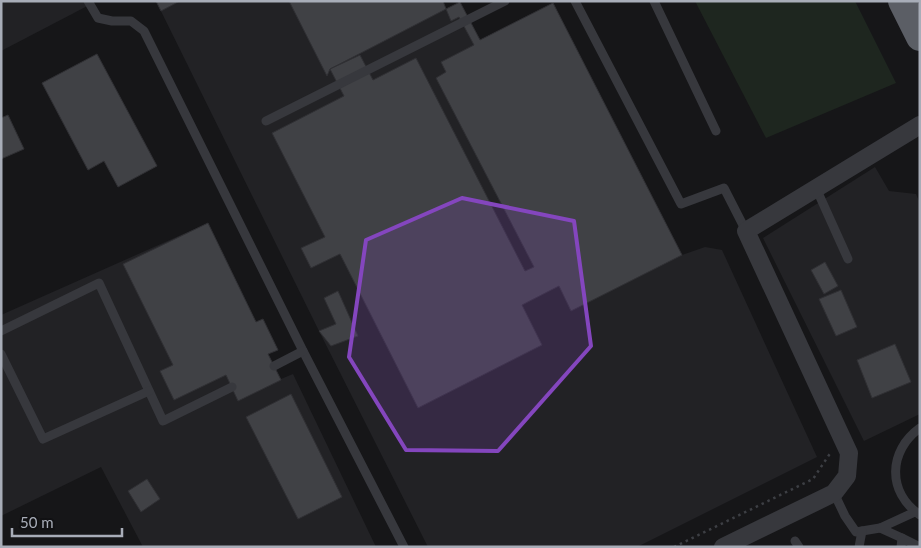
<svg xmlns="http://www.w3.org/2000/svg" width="921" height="548" font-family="Lato,sans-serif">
<rect width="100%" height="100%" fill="#161618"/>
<!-- built -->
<g fill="#222225">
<polygon points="1,1 95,1 95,2 1,51"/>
<polygon points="156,1 443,1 446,9 460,2 480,40 553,3 682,255 705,247 722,250 817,457 637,547 428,547 319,331"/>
<polygon points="875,167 889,191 916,194 920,203 920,414 864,441 763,238"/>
<polygon points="208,223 256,322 278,350 268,354 281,379 293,374 376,547 143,547 101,467 1,516 1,315"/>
</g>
<!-- green -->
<polygon fill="#1e261f" points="695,1 855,1 896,83 766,138"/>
<!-- building -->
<g fill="#404145" stroke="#303034">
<polygon points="156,1 180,1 161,11"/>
<polygon points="289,1 443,1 446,9 330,69 327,76"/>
<polygon points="460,2 480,40 553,3 682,255 571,311 559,286 522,305 542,345 418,408 340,254 311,268 301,248 325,237 272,133 344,96 330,69 360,55 373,80 416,58 525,271 534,267 436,78 446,72 441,62 474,45 459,17 451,21 446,9"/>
<polygon points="97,54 157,166 118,187 104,161 88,170 42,83"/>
<polygon points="8,115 24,149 1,159 1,118"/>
<polygon points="208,223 256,322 263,319 278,350 268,354 281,380 238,401 226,375 174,400 160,371 173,365 123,264"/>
<polygon points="825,262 838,286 824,294 811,270"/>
<polygon points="841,290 857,327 836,336 819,299"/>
<polygon points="338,291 358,336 331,346 319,331 336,324 324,298"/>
<polygon points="895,344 911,382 872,398 857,360"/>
<polygon points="291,394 342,497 298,519 246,417"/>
<polygon points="147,479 160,499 141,512 128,491"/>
</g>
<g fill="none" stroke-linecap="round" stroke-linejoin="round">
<!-- path -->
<polyline stroke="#3d3f44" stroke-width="2.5" stroke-dasharray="2.5 4" stroke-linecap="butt" points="674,547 813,479 831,452"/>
<!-- service -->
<g stroke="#37383d" stroke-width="9">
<polyline points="88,1 98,18 112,21 131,21 144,31 303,351 404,547"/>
<polyline points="575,1 681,204 724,188 746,231"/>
<polyline points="654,1 716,131"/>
<polyline points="266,121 505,1"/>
<polyline points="816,188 848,259"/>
<polyline points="1,331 99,283 163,421 232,387"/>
<polyline points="1,354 43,439 149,391"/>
<polyline points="274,366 303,351"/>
<path d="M920,428c-32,23 -33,64 0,87"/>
<polyline points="834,493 845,516 856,532 880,528"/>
<polyline points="902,538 880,528 915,512"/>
<polyline points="795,541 799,547"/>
<polyline points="859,547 862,531"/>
<polyline points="901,547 902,538 920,547"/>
</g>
<!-- minor -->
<polyline stroke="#37383d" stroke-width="18" points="723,547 834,493 847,476 849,453 746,231 920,125"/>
<!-- trunk -->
<polyline stroke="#5b5e65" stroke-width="28" points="902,1 920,37"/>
</g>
<!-- marked area -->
<path fill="#8446be" fill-opacity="0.2" stroke="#8446be" stroke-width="4" stroke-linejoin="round" d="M462,198l112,23 17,125 -93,105 -92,-1 -57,-93 17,-117z"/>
<!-- border -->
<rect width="921" height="548" fill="none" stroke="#a8adb8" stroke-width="5"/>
<!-- scale -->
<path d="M12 528v8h110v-8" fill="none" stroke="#a8adb8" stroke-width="2.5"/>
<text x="20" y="528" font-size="15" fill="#a8adb8" stroke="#111113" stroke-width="4" paint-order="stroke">50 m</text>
</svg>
